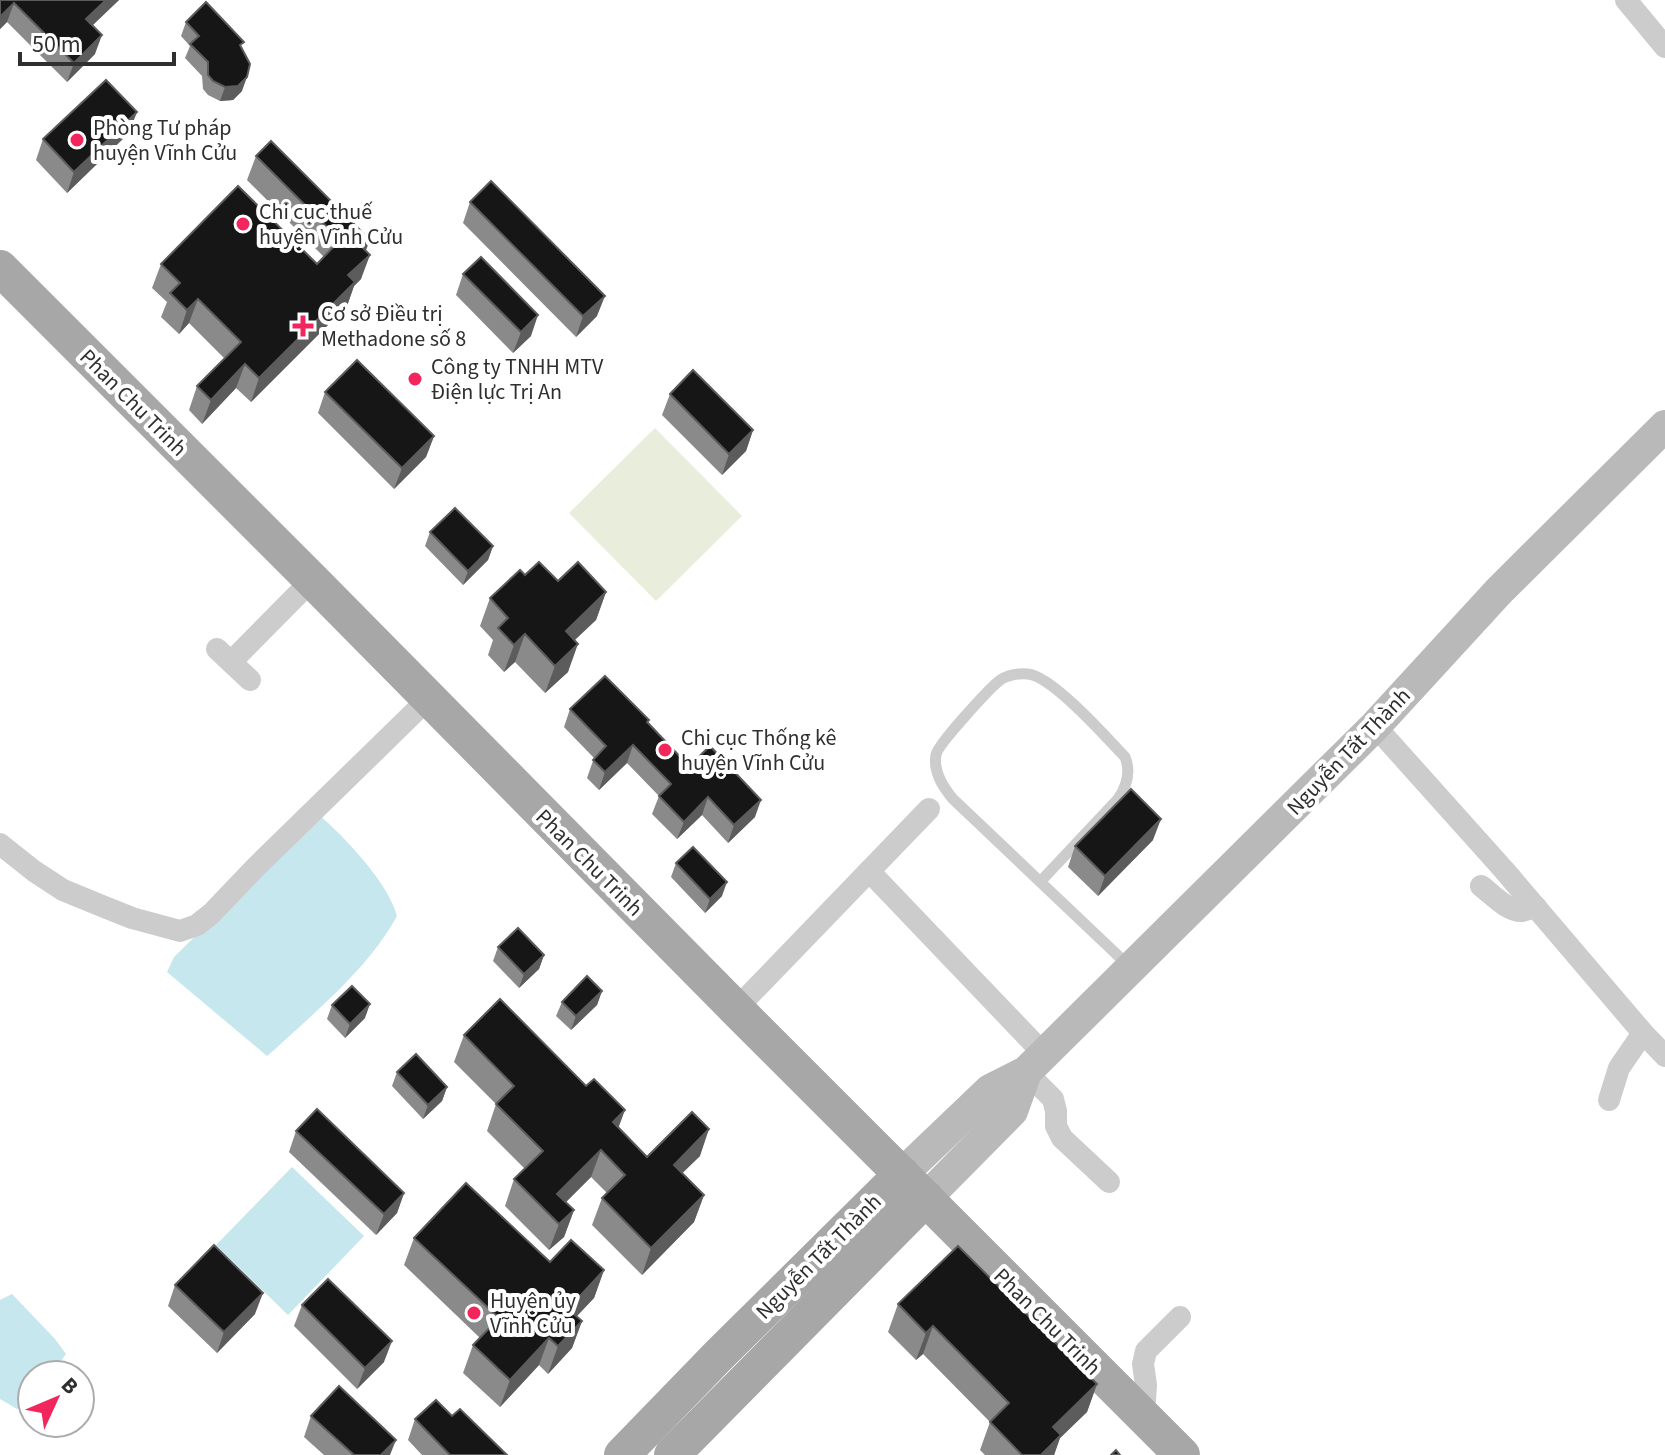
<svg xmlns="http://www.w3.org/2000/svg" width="1665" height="1455" font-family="'Source Sans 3',sans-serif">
<rect width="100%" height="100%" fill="#fff"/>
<!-- green -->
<polygon fill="#e9eddc" points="655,428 742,516 656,601 569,513"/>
<!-- water -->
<g fill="#c6e7ee">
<path d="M319,815c26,22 70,69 78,101 -29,53 -81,95 -124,135l-6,5 -100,-84 7,-15z"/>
<polygon points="292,1167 364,1236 288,1315 216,1245"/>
<polygon points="12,1294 55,1339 66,1354 51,1375 32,1375 32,1397 17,1409 0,1399 0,1300"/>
</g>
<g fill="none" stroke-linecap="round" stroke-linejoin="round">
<!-- service -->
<path stroke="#ccc" stroke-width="11" d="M1040,882l78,-83c9,-13 13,-27 7,-42 -18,-19 -73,-81 -97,-83 -9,-1 -22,1 -29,7 -10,8 -62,64 -63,74 -3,17 7,32 17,44l177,168"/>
<!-- minor -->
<g stroke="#ccc" stroke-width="22">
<polyline points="1626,0 1665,47"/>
<polyline points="217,649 250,680"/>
<polyline points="231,662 312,580"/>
<polyline points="1375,726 1504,870 1643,1033 1665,1056"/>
<polyline points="0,844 34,871 63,890 102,906 132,918 180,931 197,925 211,914 255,868 428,699"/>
<polyline points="869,871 1044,1054"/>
<path d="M1481,886c11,8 27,26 41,25 3,0 11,-4 14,-4"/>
<polyline points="736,1009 929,809"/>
<polyline points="1026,1072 1053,1099 1056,1111 1056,1126 1062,1138 1109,1182"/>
<polyline points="1609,1100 1619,1068 1643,1033"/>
<polyline points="1140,1413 1145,1400 1146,1385 1143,1364 1146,1351 1180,1317"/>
</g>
<!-- secondary -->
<g stroke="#b9b9b9" stroke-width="32">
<polyline points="902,1174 990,1090 1026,1072 1375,726 1499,591 1665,426"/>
<polyline points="926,1198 1012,1111 1026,1072"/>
</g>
<!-- primary -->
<g stroke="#a7a7a7" stroke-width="36">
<polyline points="0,268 312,580 736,1009 1182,1455"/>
<polyline points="622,1455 719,1355 902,1174"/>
<polyline points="672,1455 926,1198"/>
</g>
</g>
<!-- wall -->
<g fill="#8a8a8a">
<polygon points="0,0 119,0 93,25 95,54 67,82 7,22 0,29"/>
<polygon points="186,22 242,48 242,91 233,100 220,101 208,95 203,89 202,76 185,58 190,46 181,36"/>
<polygon points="129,133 67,193 36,160 43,139"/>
<polygon points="256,156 366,251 361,279 354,286 347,306 251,402 236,388 202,424 189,410 197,386 225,359 189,323 179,334 161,317 167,302 152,288 161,264 317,264 324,257 247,180"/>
<polygon points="470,202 597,316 576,337 463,223"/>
<polygon points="463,274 531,336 513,353 456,295"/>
<polygon points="325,392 434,436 426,457 394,489 318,413"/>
<polygon points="670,394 753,430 746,451 722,475 662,415"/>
<polygon points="430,532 493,546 488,560 463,585 425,546"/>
<polygon points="525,575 606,592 596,620 574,640 568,672 545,693 515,662 504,672 488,655 493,640 480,626 490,598"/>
<polygon points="570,709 649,720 648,722 689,766 755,817 728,843 702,815 677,839 652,814 659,796 627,763 599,790 587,778 594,758 564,727"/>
<polygon points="1153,840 1098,896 1068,867 1075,846"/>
<polygon points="676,863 722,896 705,913 671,877"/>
<polygon points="498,947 544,955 539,969 519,988 493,961"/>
<polygon points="602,991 597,1005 571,1030 556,1016 562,1002"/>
<polygon points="332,1005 365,1018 345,1038 327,1019"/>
<polygon points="464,1035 618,1128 647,1157 700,1156 682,1173 704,1195 694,1222 642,1275 592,1225 602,1198 607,1193 591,1177 566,1202 574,1210 564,1237 549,1250 505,1206 514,1179 525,1169 487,1131 496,1104 454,1062"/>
<polygon points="397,1072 447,1087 442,1101 423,1119 392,1086"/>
<polygon points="296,1131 404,1193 397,1213 376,1235 289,1152"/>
<polygon points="414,1238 550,1262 604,1270 594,1298 577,1316 582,1321 572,1348 548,1374 539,1365 500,1407 463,1373 473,1345 480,1338 404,1265"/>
<polygon points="175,1285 255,1314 217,1353 168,1306"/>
<polygon points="898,1304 1097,1384 1087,1412 1060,1438 1054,1455 985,1455 980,1450 990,1422 923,1354 916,1360 888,1332"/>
<polygon points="302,1305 384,1362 357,1389 294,1326"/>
<polygon points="311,1416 390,1455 324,1455 304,1437"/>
<polygon points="452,1416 507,1455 422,1455 408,1440 415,1419"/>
</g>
<!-- shaded-wall -->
<g fill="#5c5c5c">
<polygon points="106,0 119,0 79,38 86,19"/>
<polygon points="14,3 7,22 0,29 0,17"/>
<polygon points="102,35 95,54 67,82 74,63"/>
<polygon points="247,77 242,91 233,100 220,101 225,87"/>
<polygon points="137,112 129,133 67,193 74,172"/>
<polygon points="370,240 361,263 370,255 361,279 354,286 347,306 251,402 259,378 348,275 362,247"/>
<polygon points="605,296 597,316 576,337 583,316"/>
<polygon points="198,299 189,323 179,334 187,310"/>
<polygon points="538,315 531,336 513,353 521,332"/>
<polygon points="245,364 236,388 202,424 211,400"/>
<polygon points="753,430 746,451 722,475 729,454"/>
<polygon points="434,436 426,457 394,489 402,468"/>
<polygon points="493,546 488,560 463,585 468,571"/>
<polygon points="606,592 596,620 556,658 566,631"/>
<polygon points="525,634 515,662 504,672 514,645"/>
<polygon points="578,644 568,672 545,693 555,666"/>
<polygon points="633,745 627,763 599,790 605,772"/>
<polygon points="708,797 702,815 677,839 684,822"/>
<polygon points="761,800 755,817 728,843 734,825"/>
<polygon points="1161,819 1153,840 1098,896 1105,876"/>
<polygon points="727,882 722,896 705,913 710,899"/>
<polygon points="544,955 539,969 519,988 524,974"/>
<polygon points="602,991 597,1005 571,1030 576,1016"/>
<polygon points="370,1004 365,1018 345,1038 350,1024"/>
<polygon points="447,1087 442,1101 423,1119 428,1105"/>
<polygon points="625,1110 615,1137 613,1122"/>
<polygon points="709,1129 700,1156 664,1191 674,1165"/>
<polygon points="601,1150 591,1177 552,1216 557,1194"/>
<polygon points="404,1193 397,1213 376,1235 384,1214"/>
<polygon points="704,1195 694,1222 642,1275 651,1248"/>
<polygon points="574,1210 564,1237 549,1250 559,1224"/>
<polygon points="604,1270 594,1298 558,1336 568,1309"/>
<polygon points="263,1293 255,1314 217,1353 224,1332"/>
<polygon points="582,1321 572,1348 548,1374 558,1346"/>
<polygon points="933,1326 923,1354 916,1360 926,1333"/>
<polygon points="549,1338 539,1365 500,1407 510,1380"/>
<polygon points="392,1341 384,1362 357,1389 365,1368"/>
<polygon points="1097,1384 1087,1412 1060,1438 1054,1455 1041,1455 1053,1427"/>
<polygon points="396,1440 390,1455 381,1455"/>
</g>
<!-- building -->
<g fill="#161616" stroke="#5c5c5c" stroke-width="2">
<polygon points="0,0 106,0 86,19 102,35 74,63 14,3 0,17"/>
<polygon points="206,2 244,42 240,45 250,64 247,77 238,86 225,87 213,81 208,75 208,62 190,44 199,36 186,22"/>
<polygon points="106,80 137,112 74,172 43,139"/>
<polygon points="271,141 370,240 362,247 370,255 348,275 355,282 259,378 245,364 211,400 197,386 241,342 198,299 187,310 170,293 180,283 161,264 238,186 317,264 340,240 256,156"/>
<polygon points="491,181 605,296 583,316 470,202"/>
<polygon points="481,257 538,315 521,332 463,274"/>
<polygon points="357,360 434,436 402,468 325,392"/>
<polygon points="693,370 753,430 729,454 670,394"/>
<polygon points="455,508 493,546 468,571 430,532"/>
<polygon points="539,562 558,581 578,562 606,592 566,631 578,644 555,666 525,634 514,645 498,628 508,618 490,598 520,570 525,575"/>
<polygon points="605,676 649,720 647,722 689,766 710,746 761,800 734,825 708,797 684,822 659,796 671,784 633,745 605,772 593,760 606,746 570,709"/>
<polygon points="1131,789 1161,819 1105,876 1075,846"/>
<polygon points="693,847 727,882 710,899 676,863"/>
<polygon points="518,928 544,955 524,974 498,947"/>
<polygon points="587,976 602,991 576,1016 562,1002"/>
<polygon points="352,986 370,1004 350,1024 332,1005"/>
<polygon points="500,999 586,1086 594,1079 625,1110 613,1122 647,1157 692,1112 709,1129 674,1165 704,1195 651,1248 602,1198 625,1175 601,1150 557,1194 574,1210 559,1224 514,1179 543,1151 496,1104 514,1086 464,1035"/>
<polygon points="416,1054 447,1087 428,1105 397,1072"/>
<polygon points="317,1109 404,1193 384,1214 296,1131"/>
<polygon points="466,1183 550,1262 571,1240 604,1270 568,1309 582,1321 558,1346 549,1338 510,1380 473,1345 499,1318 414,1238"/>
<polygon points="214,1245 263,1293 224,1332 175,1285"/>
<polygon points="958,1246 1097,1384 1053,1427 1061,1435 1041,1455 1022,1455 990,1422 1009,1403 933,1326 926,1333 898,1304"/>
<polygon points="328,1279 392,1341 365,1368 302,1305"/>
<polygon points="339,1386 396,1440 381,1455 354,1455 311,1416"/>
<polygon points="436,1400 452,1416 460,1409 507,1455 450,1455 415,1419"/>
<polygon points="1116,1450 1120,1455 1111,1455"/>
</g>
<!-- markers -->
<g fill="#f2255d" stroke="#fff" stroke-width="3">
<circle cx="77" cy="140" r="8"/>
<circle cx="243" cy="224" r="8"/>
<path d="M299 314h8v8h8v8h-8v8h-8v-8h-8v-8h8z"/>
<circle cx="415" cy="379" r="8"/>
<circle cx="665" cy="750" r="8"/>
<circle cx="474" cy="1313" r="8"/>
</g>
<g text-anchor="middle" stroke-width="8" stroke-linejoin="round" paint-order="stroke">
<!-- poi labels -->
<g font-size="22" fill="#2f2f2f" stroke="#fff" text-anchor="start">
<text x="93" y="135">Phòng Tư pháp<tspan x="93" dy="25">huyện Vĩnh Cửu</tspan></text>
<text x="259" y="219">Chi cục thuế<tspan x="259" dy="25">huyện Vĩnh Cửu</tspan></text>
<text x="321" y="321">Cơ sở Điều trị<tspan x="321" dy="25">Methadone số 8</tspan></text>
<text x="431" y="374">Công ty TNHH MTV<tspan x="431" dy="25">Điện lực Trị An</tspan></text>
<text x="681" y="745">Chi cục Thống kê<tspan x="681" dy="25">huyện Vĩnh Cửu</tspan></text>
<text x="490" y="1308">Huyện ủy<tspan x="490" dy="25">Vĩnh Cửu</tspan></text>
</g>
<!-- street labels -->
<g font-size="22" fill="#2f2f2f" stroke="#fff">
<text transform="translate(134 402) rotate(45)" y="8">Phan Chu Trinh</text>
<text transform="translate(1348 751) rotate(-46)" y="8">Nguyễn Tất Thành</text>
<text transform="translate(590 862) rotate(45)" y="8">Phan Chu Trinh</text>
<text transform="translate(818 1256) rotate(-45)" y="8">Nguyễn Tất Thành</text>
<text transform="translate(1048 1321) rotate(45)" y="8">Phan Chu Trinh</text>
</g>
</g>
<!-- north arrow -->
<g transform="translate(56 1399) rotate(46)"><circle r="38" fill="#ffffff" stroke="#acacac" stroke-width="2"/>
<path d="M0-6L14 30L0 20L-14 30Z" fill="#f2255d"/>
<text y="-12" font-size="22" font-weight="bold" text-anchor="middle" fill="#2f2f2f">B</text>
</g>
<!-- scale -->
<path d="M20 52v12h154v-12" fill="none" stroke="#2f2f2f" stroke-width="4"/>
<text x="32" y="52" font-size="24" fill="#2f2f2f" stroke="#ffffff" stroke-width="6" paint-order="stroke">50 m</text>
</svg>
